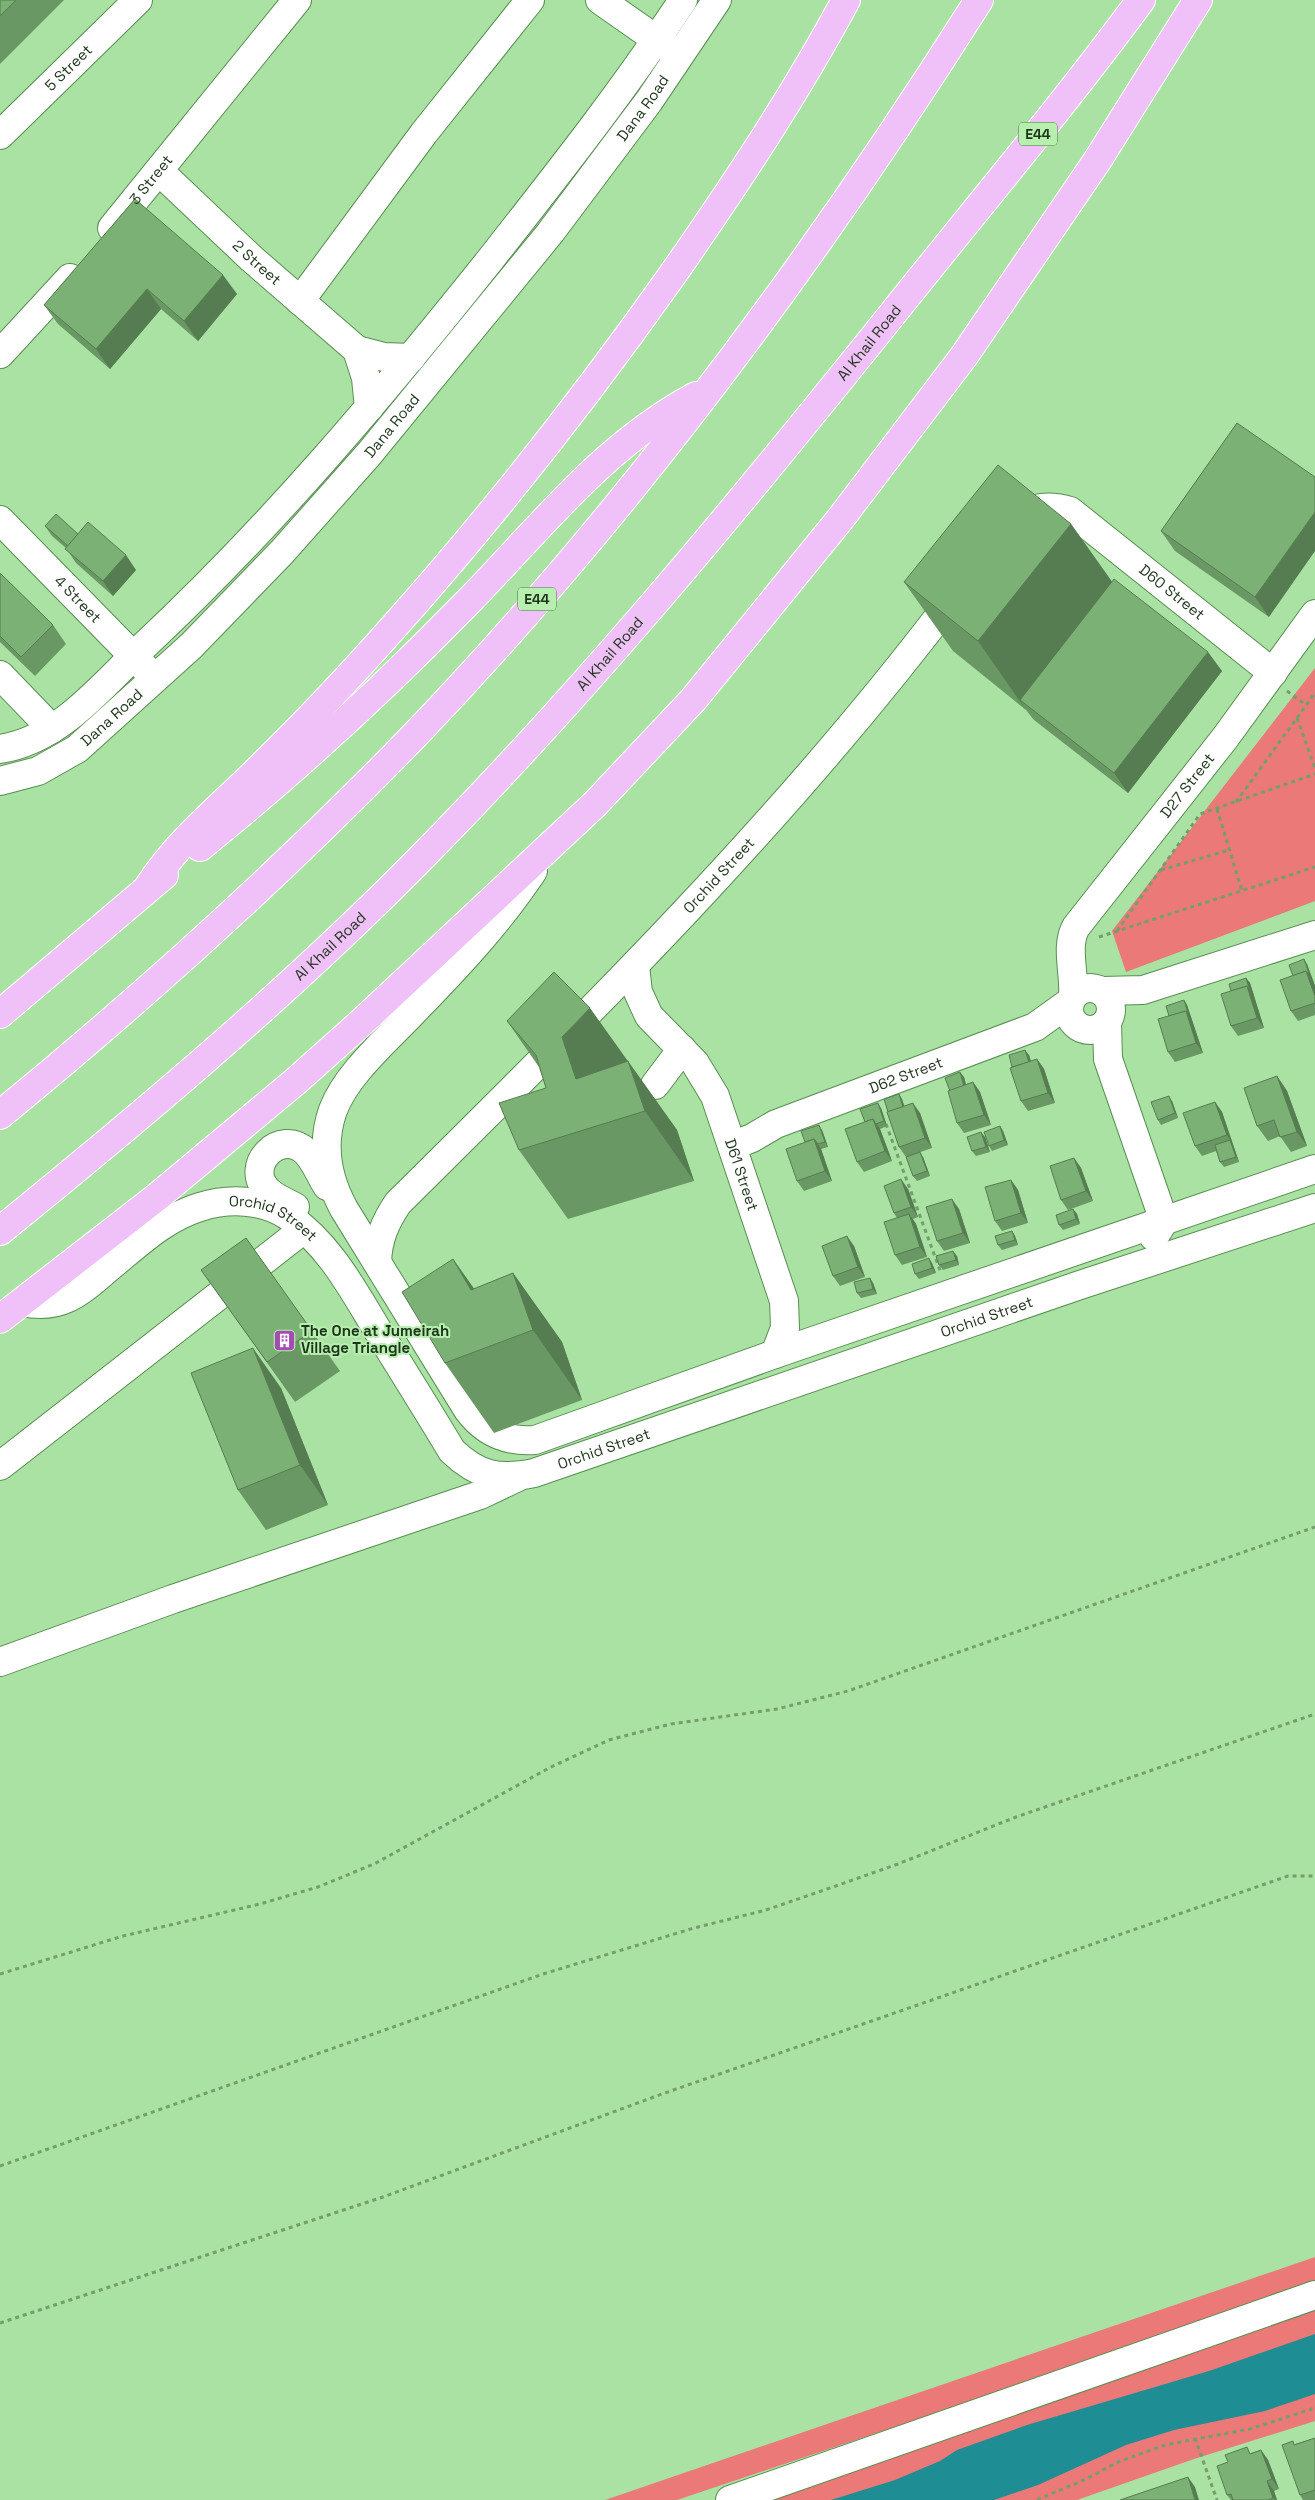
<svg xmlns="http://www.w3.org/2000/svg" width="1315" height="2500" font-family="'Space Grotesk',sans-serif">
<rect width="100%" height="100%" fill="#aae2a3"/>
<!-- green -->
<g fill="#ea7978">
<polygon points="1315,668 1315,901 1126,972 1112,931"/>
<polygon points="1315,2257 1315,2286 677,2500 605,2500"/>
<polygon points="1315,2305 1315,2421 1194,2459 1077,2500 767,2500"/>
</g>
<!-- water -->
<polygon fill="#1f8d94" points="1315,2334 1315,2394 1265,2411 1174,2430 1126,2445 1038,2485 994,2500 831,2500 895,2480 940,2461 957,2450 1027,2425 1209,2371"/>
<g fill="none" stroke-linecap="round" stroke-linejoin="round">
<defs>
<g id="minor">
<polyline points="600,0 670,49"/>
<path id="s1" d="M0,135l138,-135"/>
<path id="s2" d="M159,171l93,88 105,91 27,7 27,1"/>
<path id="s3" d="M112,228l185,-228"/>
<polyline points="300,301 424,133 530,0"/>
<polyline points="357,350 366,378 369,408"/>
<polyline points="0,354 70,278"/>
<path id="s4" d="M1014,519c18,-13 36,-14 56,-8l203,162"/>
<path id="s5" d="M0,520l146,149"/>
<polyline points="0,675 52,729"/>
<path d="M0,749c61,-9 104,-66 147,-106 126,-118 236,-249 343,-383 66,-84 134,-170 193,-260"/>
<path id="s6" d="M0,781l38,-10 39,-22 114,-103 91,-94 87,-98 181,-221 99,-132 68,-101"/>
<path d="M533,871c-34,51 -75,95 -118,139 -27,29 -68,63 -82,100 -12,34 -6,68 11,99l124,201c17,23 38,32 67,30l240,-86 540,-185"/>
<path id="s7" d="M635,966l3,26 11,24 46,47 20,33 69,205 1,27 -10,26"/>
<circle cx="1090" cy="1009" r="21"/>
<polyline points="1103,991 1143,990 1315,935"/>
<path id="s8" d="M1073,996c2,-22 -8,-50 3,-69l149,-189 90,-124"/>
<polyline points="1107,1023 1108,1059 1164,1221 1154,1237"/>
<polyline points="655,1085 682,1049"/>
<path id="s9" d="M732,1146l20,-8 24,-14 259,-97 35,-25"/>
<path d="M295,1207c-9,-5 -20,-9 -27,-16 -26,-25 13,-64 38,-39 9,9 14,23 21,34"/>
<path id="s10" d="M377,1262c1,-23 8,-40 21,-59 196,-194 392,-388 558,-609"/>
<path id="s11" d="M23,1302c41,9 60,-13 89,-37 27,-22 54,-48 88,-58 29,-9 63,-8 88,9 42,29 65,74 90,115 25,40 50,80 74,120 26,25 47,29 82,22l546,-188 235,-77"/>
<polyline points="0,1466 304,1229"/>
<polyline points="0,1662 173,1599 480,1495 518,1477"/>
<polyline points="730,2500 1315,2295"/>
</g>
<g id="highway">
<path d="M200,847c93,-75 181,-156 265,-242 73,-74 137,-159 231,-209"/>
<path d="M149,886c32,-49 77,-83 117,-124 43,-42 85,-87 125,-132 101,-113 195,-233 282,-356 62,-89 122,-179 173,-274"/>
<polyline points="0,1014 164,875"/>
<path d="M0,1115c145,-119 284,-245 414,-379 214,-223 400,-475 565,-736"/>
<path id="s12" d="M0,1231c133,-108 265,-219 388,-340 182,-180 346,-379 506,-579 83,-104 168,-205 247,-312"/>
<polyline points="0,1319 157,1197 296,1081 363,1021 595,804 693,700 841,518 964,356 1097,161 1198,0"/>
</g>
</defs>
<!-- minor casing -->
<use href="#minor" stroke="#598e53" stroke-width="30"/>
<!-- highway casing -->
<use href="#highway" stroke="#fff" stroke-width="30"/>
<!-- path -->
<g stroke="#739e6e" stroke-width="3" stroke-dasharray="4 4" stroke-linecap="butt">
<polyline points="1287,691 1306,705"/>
<polyline points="1297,718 1315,768"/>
<polyline points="1236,802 1315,693"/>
<polyline points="1217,809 1242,891"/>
<polyline points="1161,870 1229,850"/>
<polyline points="1117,931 1200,814 1315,774"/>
<polyline points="1099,937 1315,867"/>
<polyline points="886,1124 941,1273"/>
<polyline points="0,1974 123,1936 260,1904 318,1887 374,1864 551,1767 609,1740 671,1724 777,1709 848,1691 1315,1527"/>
<polyline points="0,2166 543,1974 694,1928 766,1910 830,1888 898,1864 1016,1817 1315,1714"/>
<polyline points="0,2323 383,2197 662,2094 1288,1876 1315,1876"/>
<polyline points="1195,2438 1217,2500"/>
<polyline points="1037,2500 1084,2480 1118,2462 1165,2445 1250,2429 1315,2408"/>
</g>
<!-- minor -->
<use href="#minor" stroke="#fff" stroke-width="28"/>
<!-- highway -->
<use href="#highway" stroke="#f0c0f8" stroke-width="28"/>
</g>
<!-- wall -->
<g fill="#6a9864">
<polygon points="0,0 64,0 0,64"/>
<polygon points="135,199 237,294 198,341 161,309 110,369 58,324 44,305"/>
<polygon points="1237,423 1269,617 1175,551 1161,531"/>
<polygon points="1071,524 1112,582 1222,671 1128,793 1034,720 1026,710 953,651 904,582"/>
<polygon points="45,526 78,534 136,570 113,596 76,563 66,548 52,536"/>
<polygon points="0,573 53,625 66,644 35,676 0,642"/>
<polygon points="1307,964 1315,986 1315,1015 1298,1021 1291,1011 1293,976"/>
<polygon points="1246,978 1250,983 1264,1028 1238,1036 1231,1026 1231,991"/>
<polygon points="1184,1000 1187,1005 1203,1053 1175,1062 1168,1052 1169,1016"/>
<polygon points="507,1021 628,1061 677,1130 694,1181 568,1219 519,1150 546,1088 539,1067"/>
<polygon points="1029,1055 1031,1061 1037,1059 1044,1069 1055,1103 1028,1111 1021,1101 1012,1067"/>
<polygon points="1277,1076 1287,1091 1307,1146 1291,1152 1280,1136 1268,1141 1257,1126"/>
<polygon points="964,1077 966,1085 973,1082 980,1092 991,1125 964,1133 957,1123 950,1091"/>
<polygon points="899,1094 902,1099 904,1106 920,1113 932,1148 906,1157 899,1147 888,1112"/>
<polygon points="1172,1101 1178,1118 1161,1125 1158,1120"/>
<polygon points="1215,1102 1222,1112 1239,1162 1224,1167 1220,1162 1216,1151 1202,1156 1195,1146"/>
<polygon points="881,1108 887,1126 880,1129 892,1161 864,1172 857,1162 865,1122"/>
<polygon points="1000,1126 1003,1131 1008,1145 992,1151 989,1146"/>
<polygon points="822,1130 828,1147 821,1149 832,1181 804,1191 797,1181 805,1142"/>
<polygon points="985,1137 990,1152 976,1156 972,1151"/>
<polygon points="923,1157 930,1176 917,1181 913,1176"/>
<polygon points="1074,1158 1081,1168 1093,1201 1068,1210 1061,1200"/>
<polygon points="1011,1180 1018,1190 1028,1223 1002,1231 995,1221"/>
<polygon points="908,1189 918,1217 913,1219 916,1224 927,1257 902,1265 895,1255 897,1218 894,1213"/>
<polygon points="959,1209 970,1243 944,1251 937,1241"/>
<polygon points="1073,1209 1077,1214 1080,1224 1063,1230 1059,1225"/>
<polygon points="1012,1231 1015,1236 1018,1245 1002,1250 998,1245"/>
<polygon points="246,1238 340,1371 295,1402 201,1270"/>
<polygon points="854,1246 865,1277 840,1286 833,1276"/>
<polygon points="957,1256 959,1265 943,1270 939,1265"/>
<polygon points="453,1259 474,1289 513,1273 562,1342 582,1400 494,1433 445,1363"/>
<polygon points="932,1263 936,1273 919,1279 915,1274"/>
<polygon points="870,1278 873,1283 877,1294 861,1298 857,1293"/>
<polygon points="281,1388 328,1505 266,1530 238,1490"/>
<polygon points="1315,2438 1315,2500 1303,2500 1300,2495 1295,2444"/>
<polygon points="1261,2450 1268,2460 1279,2489 1274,2491 1277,2500 1231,2500 1227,2495 1251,2453"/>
</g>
<!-- shaded-wall -->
<g fill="#567c51">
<polygon points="223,275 237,294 198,341 184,321"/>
<polygon points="147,289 161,309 110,369 96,349"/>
<polygon points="1315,512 1315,551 1269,617 1255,597"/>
<polygon points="1071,524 1120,593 1020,700 1026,710 978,641"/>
<polygon points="126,555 136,570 113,596 103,581"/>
<polygon points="1208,652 1222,671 1128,793 1114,773"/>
<polygon points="1304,959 1307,964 1315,986 1315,996 1306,971"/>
<polygon points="1246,978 1250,983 1264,1028 1257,1018 1247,986"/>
<polygon points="1184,1000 1187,1005 1203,1053 1196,1043 1186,1011"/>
<polygon points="590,1008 677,1130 694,1181 645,1111 576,1079 562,1037"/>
<polygon points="1025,1050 1029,1055 1034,1072 1030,1067"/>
<polygon points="1037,1059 1044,1069 1055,1103 1048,1093"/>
<polygon points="960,1072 964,1077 969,1096 965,1091"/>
<polygon points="1277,1076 1287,1091 1307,1146 1297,1132"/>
<polygon points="973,1082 980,1092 991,1125 984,1115"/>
<polygon points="899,1094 902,1099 908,1117 905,1112"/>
<polygon points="1169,1096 1172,1101 1178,1118 1175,1113"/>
<polygon points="1215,1102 1222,1112 1239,1162 1236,1157 1230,1140 1227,1135"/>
<polygon points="878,1103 881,1108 887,1126 884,1121"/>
<polygon points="913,1103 920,1113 932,1148 925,1138"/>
<polygon points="873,1119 880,1129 892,1161 885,1151"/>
<polygon points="819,1125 822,1130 828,1147 825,1142"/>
<polygon points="1000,1126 1003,1131 1008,1145 1004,1140"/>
<polygon points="981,1132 985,1137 990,1152 986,1147"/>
<polygon points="814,1139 821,1149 832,1181 825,1171"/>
<polygon points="920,1152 923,1157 930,1176 927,1171"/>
<polygon points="1074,1158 1081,1168 1093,1201 1086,1191"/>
<polygon points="901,1179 908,1189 918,1217 911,1207"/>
<polygon points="1011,1180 1018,1190 1028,1223 1021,1213"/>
<polygon points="952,1199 959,1209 970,1243 963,1233"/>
<polygon points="1073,1209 1077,1214 1080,1224 1076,1219"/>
<polygon points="909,1214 916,1224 927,1257 920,1247"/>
<polygon points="1012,1231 1015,1236 1018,1245 1015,1240"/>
<polygon points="847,1236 854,1246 865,1277 858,1267"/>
<polygon points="953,1251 957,1256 959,1265 956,1260"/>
<polygon points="929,1258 932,1263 936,1273 932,1268"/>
<polygon points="453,1259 502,1328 471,1290"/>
<polygon points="513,1273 562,1342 582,1400 533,1330"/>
<polygon points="870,1278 873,1283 877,1294 873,1289"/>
<polygon points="253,1348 281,1388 328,1505 300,1465"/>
<polygon points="1261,2450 1268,2460 1279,2489 1272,2479"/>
<polygon points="1188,2477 1195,2487 1199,2500 1195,2500"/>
<polygon points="1267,2481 1274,2491 1277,2500 1275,2500 1273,2498"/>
</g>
<!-- building -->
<g fill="#7bb174" stroke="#567c51">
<polygon points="0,0 16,0 0,16"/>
<polygon points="135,199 223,275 184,321 147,289 96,349 44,305"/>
<polygon points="1237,423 1315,477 1315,512 1255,597 1161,531"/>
<polygon points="998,465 1071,524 978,641 904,582"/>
<polygon points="56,514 78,534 68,546 45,526"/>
<polygon points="88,522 126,555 103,581 65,549"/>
<polygon points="0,573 53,625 21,657 0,636"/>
<polygon points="1114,579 1208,652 1114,773 1020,700"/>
<polygon points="1304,959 1310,976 1306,971 1293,976 1289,965"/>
<polygon points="1306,971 1315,996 1315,1003 1291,1011 1280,980"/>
<polygon points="554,972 590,1008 562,1037 576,1079 628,1061 645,1111 519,1150 499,1103 546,1088 536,1055 507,1021"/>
<polygon points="1246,978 1250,991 1247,986 1231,991 1229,984"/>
<polygon points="1247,986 1257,1018 1231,1026 1221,994"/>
<polygon points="1184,1000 1189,1016 1186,1011 1169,1016 1166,1006"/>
<polygon points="1186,1011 1196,1043 1168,1052 1158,1019"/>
<polygon points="1025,1050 1029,1062 1012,1067 1009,1055"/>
<polygon points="1037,1059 1048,1093 1021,1101 1010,1068"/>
<polygon points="960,1072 964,1086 950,1091 945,1078"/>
<polygon points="1277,1076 1297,1132 1280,1137 1274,1120 1257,1126 1244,1088"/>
<polygon points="973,1082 984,1115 957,1123 948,1091"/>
<polygon points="899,1094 903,1107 888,1112 884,1099"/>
<polygon points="1169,1096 1175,1113 1158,1120 1151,1102"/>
<polygon points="1215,1102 1227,1135 1195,1146 1183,1113"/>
<polygon points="878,1103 884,1121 876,1124 873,1119 865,1122 860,1109"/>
<polygon points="913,1103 925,1138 899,1147 887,1112"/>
<polygon points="873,1119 885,1151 857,1162 845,1129"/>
<polygon points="819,1125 825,1142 818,1144 814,1139 805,1142 801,1131"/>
<polygon points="1000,1126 1004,1140 989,1146 984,1132"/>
<polygon points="981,1132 986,1147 972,1151 967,1137"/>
<polygon points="814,1139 825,1171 797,1181 786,1149"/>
<polygon points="1230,1140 1236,1157 1220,1162 1215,1145"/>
<polygon points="920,1152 927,1171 913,1176 906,1157"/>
<polygon points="1074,1158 1086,1191 1061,1200 1050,1166"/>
<polygon points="901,1179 911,1207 894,1213 884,1186"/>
<polygon points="1011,1180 1021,1213 995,1221 985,1187"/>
<polygon points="952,1199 963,1233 937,1241 926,1207"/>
<polygon points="1073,1209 1076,1219 1059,1225 1056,1215"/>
<polygon points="909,1214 920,1247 895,1255 884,1222"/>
<polygon points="1012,1231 1015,1240 998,1245 995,1236"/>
<polygon points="847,1236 858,1267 833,1276 822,1246"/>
<polygon points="246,1238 312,1331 267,1362 201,1270"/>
<polygon points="953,1251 956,1260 939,1265 936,1256"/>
<polygon points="929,1258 932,1268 915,1274 912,1264"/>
<polygon points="453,1259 471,1290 513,1273 533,1330 445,1363 402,1292"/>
<polygon points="870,1278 873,1289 857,1293 854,1282"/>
<polygon points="253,1348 300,1465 238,1490 191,1373"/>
<polygon points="1315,2438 1315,2490 1300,2495 1282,2445 1293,2441 1294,2445"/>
<polygon points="1247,2447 1250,2454 1261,2450 1272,2479 1267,2481 1273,2498 1268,2500 1233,2500 1231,2494 1227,2495 1217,2466 1228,2462 1225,2455"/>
<polygon points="1188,2477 1195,2500 1120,2500"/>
</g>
<!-- icons -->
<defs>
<symbol id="building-square" viewBox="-11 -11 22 22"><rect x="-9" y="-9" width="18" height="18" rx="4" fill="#a64ab5" stroke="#b7efaf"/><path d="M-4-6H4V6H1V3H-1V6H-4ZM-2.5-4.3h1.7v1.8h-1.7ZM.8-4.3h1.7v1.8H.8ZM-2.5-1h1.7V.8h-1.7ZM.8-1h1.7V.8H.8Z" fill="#fff"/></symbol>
</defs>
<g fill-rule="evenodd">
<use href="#building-square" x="272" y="1328" width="25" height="25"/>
</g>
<g text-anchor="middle" stroke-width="4" stroke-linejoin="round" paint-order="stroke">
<!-- shield labels -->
<g fill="#b7efaf" stroke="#4c6c47" stroke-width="1">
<rect x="1019" y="122.5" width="38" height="23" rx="4"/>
<rect x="518" y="587.5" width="38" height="23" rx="4"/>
</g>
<g font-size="14" font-weight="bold" fill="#1e341b">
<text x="1038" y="139">E44</text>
<text x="537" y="604">E44</text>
</g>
<!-- street labels -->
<g font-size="15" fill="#1e341b" stroke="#b7efaf">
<text dy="5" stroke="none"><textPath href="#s1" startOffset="96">5 Street</textPath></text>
<text dy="5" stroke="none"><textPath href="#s6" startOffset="941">Dana Road</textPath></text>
<text dy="5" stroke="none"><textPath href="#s3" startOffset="62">3 Street</textPath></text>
<text dy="5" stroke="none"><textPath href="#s2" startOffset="134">2 Street</textPath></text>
<text dy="5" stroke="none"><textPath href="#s12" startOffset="1246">Al Khail Road</textPath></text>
<text dy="5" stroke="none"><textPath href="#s6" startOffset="536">Dana Road</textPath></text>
<text dy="5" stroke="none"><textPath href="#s4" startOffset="189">D60 Street</textPath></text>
<text dy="5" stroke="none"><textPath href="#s5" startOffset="111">4 Street</textPath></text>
<text dy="5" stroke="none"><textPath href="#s12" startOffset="841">Al Khail Road</textPath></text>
<text dy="5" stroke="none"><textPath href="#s6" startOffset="131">Dana Road</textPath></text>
<text dy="5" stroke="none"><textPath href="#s8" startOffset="250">D27 Street</textPath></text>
<text dy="5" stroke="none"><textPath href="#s10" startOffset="522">Orchid Street</textPath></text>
<text dy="5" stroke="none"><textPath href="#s12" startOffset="436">Al Khail Road</textPath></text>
<text dy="5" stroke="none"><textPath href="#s9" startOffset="188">D62 Street</textPath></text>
<text dy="5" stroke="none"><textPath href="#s7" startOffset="240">D61 Street</textPath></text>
<text dy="5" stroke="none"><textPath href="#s11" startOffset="285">Orchid Street</textPath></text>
<text dy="5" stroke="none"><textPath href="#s11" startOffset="1155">Orchid Street</textPath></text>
<text dy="5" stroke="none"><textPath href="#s11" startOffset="750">Orchid Street</textPath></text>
</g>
<!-- poi labels -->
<g font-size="15" font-weight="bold" fill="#1e341b" stroke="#b7efaf" text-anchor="start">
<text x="301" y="1336">The One at Jumeirah<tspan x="301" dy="17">Village Triangle</tspan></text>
</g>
</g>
</svg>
